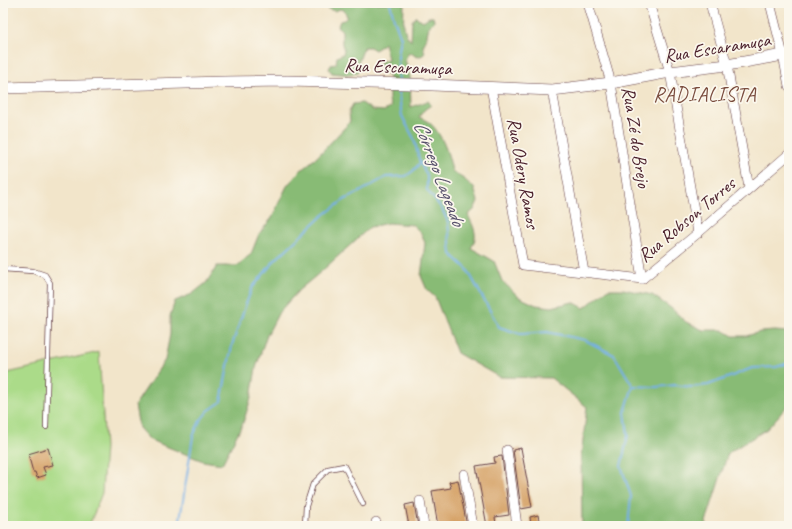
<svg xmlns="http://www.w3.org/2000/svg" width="792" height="529" font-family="Caveat,sans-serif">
<rect width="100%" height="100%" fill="#fbf7ec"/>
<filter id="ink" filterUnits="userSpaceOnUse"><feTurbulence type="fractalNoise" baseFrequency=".025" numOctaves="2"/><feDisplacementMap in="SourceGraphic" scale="8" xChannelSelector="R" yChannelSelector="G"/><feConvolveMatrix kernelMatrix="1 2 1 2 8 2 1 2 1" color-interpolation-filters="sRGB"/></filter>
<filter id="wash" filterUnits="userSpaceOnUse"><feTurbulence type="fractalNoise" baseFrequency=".012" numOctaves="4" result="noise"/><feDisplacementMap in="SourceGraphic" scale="16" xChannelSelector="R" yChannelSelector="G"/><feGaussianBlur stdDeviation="0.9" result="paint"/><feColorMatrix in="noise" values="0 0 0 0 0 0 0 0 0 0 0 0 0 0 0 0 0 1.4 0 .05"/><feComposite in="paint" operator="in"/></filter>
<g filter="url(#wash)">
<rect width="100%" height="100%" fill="#f2e5ca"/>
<!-- green -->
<polygon fill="#abdb89" stroke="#7a7d5a" points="99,352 105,447 102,493 89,526 3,526 3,374"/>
<!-- forest -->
<path fill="#88bb75" stroke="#696d50" d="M325,3h79c0,12 -3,29 7,38l1,-20 4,-5 3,3 4,2 6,-4h4l1,4 -5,5 -3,14 -3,6 2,7 -2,2 -6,2 -6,-4 -3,1 -3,5 5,18 1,30 17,-6 3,4 -7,5 -5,7c4,2 9,4 12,7 12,12 18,31 21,47l13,9 9,8 4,13 -4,9 -6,5c6,13 11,20 3,33l23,13 8,20 17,16 17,8 16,2 21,-5 11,6 24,-19h15l29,6 19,13 15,14 17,8h20l10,6h13l14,-4 15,-1 12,1 1,-9 1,-2v83l-22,25 -39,24 -22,69 2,4h-126l-1,-70 6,-49 -36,-29 -52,-1 -42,-24 -22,-56 -8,-7 -6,-14 4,-33 -4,-10 -8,-8 -25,-2 -18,4 -47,43 -24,20 -20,22 -13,25 -10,31 -5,30 -8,25 -21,41 -19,-3 -53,-21 -11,-12 -4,-23 30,-45 5,-26v-18l5,-15 17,-7 14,-11 11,-17h20l14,-12 8,-20 13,-16 8,-18 7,-14 13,-15 17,-14 33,-35 -1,-10 4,-8 9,-1 10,7 12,1 7,-4 -2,-7v-24l-8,-7 -1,-7 8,-3 -4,-16 -4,4 -5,3 -5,-3h-6l-6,16 1,8 -8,4 -19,-2 -3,-4 2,-4 5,-1 1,-7 6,-3 1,-4 -2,-6v-13l-4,-5 2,-5 4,-1 3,-3 -2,-6 -5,-2 -5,2 -7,-2z"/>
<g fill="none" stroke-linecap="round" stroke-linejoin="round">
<!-- stream -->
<g stroke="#76b0e7" stroke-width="2">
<polyline points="390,3 394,19 401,38 398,56 399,80"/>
<polyline points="399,88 399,97 402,116 414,139 420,163 427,175 427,190 442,209 448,222 451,254 467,269 499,327 521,334 547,332 585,340 614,355 633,386"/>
<polyline points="633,386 656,387 675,385 692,387 708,385 727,378 752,368 776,367 789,363"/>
<polyline points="179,526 193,436 200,421 208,411 221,402 232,345 246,304 252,288 275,260 321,217 344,200 356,194 386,177 406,176 413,171 420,163"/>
<polyline points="628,526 631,496 621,466 628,435 625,412 633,386"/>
</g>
</g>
<g id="blocks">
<!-- building -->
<g fill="#d49f62">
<polygon points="48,448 53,465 43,467 46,475 37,478 35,472 33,472 28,454"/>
<polygon points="521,448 532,507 521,509 513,450"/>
<polygon points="502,456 509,515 495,517 496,524 487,526 476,466 495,463 494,457"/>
<polygon points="458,480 467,526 438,526 432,491 451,488 449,482"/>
<polygon points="414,503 418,526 409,526 405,505"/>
<polygon points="538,515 540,526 531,526 530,517"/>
</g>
</g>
</g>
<g filter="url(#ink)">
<use href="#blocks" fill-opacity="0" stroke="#633d43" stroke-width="1"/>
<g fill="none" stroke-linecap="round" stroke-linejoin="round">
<defs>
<g id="service">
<polyline points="3,269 33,271 45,275 50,283 46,427"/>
<polyline points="305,526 306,506 313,484 328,469 344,466 363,504"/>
</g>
<g id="minor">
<polyline points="588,3 611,83 642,279"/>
<polyline points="649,3 670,72 698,233"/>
<polyline points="710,3 727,65 749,188"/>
<polyline points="770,3 783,55 789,86"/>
<polyline points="491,87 523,265 642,279 698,233 789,154"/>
<polyline points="552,90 584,272"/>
<polyline points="507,450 517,526"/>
<polyline points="464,474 473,526"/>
<polyline points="420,501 424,526"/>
<polyline points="376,522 377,526"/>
</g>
<polyline id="tertiary" points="3,88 223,82 288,81 409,84 552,90 611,83 670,72 727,65 789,54"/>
</defs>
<!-- service casing -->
<use href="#service" stroke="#633d43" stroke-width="6"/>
<!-- minor casing -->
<use href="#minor" stroke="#633d43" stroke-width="10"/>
<!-- tertiary casing -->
<use href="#tertiary" stroke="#633d43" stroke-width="12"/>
<!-- service -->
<use href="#service" stroke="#fff" stroke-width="4.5"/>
<!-- minor -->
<use href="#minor" stroke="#fff" stroke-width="9"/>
<!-- tertiary -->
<use href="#tertiary" stroke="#fff" stroke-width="11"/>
</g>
</g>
<g text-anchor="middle" stroke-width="3.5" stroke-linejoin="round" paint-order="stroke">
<!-- street labels -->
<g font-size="19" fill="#4a1f2b" stroke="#fbf7ec">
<text transform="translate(717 47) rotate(-9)" y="7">Rua Escaramuça</text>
<text transform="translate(398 66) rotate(2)" y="7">Rua Escaramuça</text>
<text transform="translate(637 137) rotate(81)" y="7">Rua Zé do Brejo</text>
<text transform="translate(524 173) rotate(80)" y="7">Rua Odery Ramos</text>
<text transform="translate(686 219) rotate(-40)" y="7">Rua Robson Torres</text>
</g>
<!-- neighbourhood labels -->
<g font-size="20" letter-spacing="1" fill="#7a4c3e" stroke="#fbf7ec">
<text x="705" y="101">RADIALISTA</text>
</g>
<!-- water labels -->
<g font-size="20" font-style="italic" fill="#59526d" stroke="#fbf7ec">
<text transform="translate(440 173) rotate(69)" y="7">Córrego Lageado</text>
</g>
</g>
<!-- margin -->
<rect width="792" height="529" fill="none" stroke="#fbf7ec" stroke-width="16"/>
</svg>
